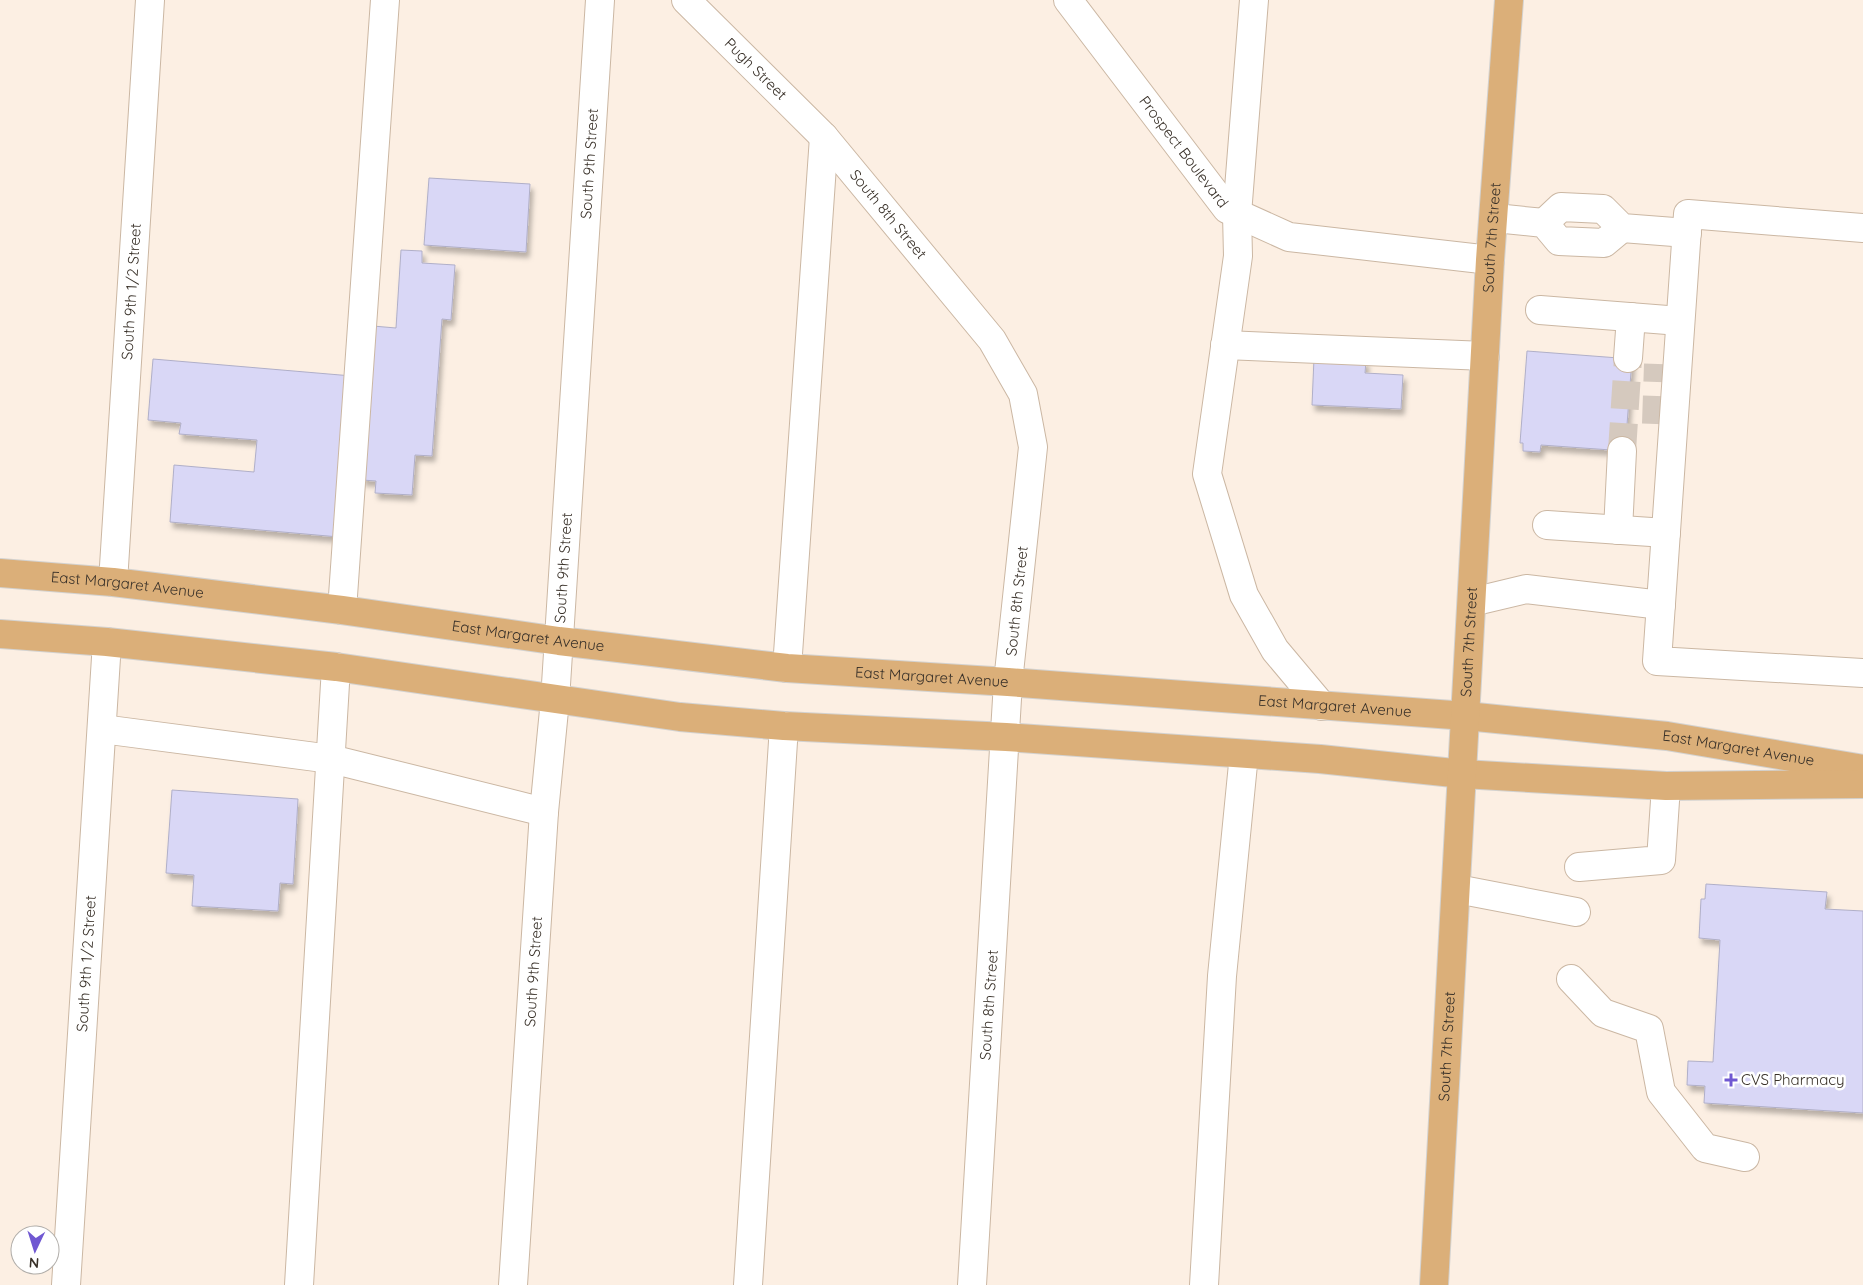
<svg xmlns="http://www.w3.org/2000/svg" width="1863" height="1285" font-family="Quicksand,sans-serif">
<defs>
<filter id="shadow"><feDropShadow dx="3" dy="5.5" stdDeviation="2.5" flood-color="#0004"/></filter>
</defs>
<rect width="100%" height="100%" fill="#fcefe3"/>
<!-- building -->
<g fill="#d9d7f6" stroke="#b0afc8" filter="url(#shadow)">
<polygon points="429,178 530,184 526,252 424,245"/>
<polygon points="401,250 422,251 422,263 455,265 451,320 442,319 432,456 415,455 412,495 375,493 376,481 362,480 373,326 396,328"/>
<polygon points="1527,351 1632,359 1625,451 1541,445 1540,452 1523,451 1523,443 1520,443"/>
<polygon points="1314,358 1366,361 1365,373 1403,375 1401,409 1312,405"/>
<polygon points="153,359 352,376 339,537 170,522 174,465 254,472 257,440 179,434 181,423 148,420"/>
<polygon points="172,790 298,799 293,884 280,883 278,911 192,906 194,875 166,873"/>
<polygon points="1706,884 1827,892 1825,909 1863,911 1863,1113 1704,1103 1705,1086 1687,1085 1688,1061 1713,1062 1720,940 1699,938 1701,899 1705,899"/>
</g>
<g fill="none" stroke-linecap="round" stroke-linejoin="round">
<!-- minor-tunnel -->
<g stroke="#d5c9be" stroke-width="28" stroke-dasharray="28 14" stroke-linecap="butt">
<polyline points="1656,424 1658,364"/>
<polyline points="1622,451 1628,358"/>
</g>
<defs>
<g id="minor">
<path id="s1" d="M686,0l138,137 168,203 31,54 10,53 -25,235 -36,603"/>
<path id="s2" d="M1068,0l159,209 62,28 201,23"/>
<polyline points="1254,0 1237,214 1238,256 1207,474 1244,595 1275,650 1322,706"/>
<polyline points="1495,218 1544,223 1559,241 1604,243 1622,228"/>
<polyline points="1544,223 1561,207 1603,209 1622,228 1687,233"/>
<polyline points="1863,228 1688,214 1657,661 1863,673"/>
<polyline points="1540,310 1680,321"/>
<polyline points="1225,345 1485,356"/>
<polyline points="1628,358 1631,317"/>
<polyline points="1547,525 1666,533"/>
<polyline points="1618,530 1622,451"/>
<path id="s3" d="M113,582l37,-582"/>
<polyline points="1472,602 1526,589 1661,605"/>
<polyline points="342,610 385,0"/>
<polyline points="787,668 824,137"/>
<polyline points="102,729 331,759 544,812"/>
<polyline points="1579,867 1661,860 1666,786"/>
<polyline points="1457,889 1576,912"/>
<polyline points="1571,979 1603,1013 1649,1029 1661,1092 1705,1148 1745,1157"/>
<path id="s4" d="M66,1285l41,-643"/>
<polyline points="299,1285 336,667"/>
<path id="s5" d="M513,1285l31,-473 11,-112 45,-700"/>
<polyline points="748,1285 784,726"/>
<polyline points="1204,1285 1222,976 1244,754"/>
</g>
<g id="major">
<path id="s6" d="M0,573l113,9 229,28 217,31 228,27 221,14 458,34 201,20 196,33"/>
<polyline points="0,634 107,642 336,667 680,717 784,726 1006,737 1320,759 1463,774 1666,786 1863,784"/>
<path id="s7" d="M1434,1285l56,-1025 19,-260"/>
</g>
</defs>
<!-- minor casing -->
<use href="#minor" stroke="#cbb7a3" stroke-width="30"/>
<!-- major casing -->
<use href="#major" stroke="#d3d2d0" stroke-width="30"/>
<!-- minor -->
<use href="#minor" stroke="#fff" stroke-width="28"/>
<!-- major -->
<use href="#major" stroke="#dbaf79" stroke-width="28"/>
</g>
<!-- markers -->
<path fill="#7058d2" stroke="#fff" stroke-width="2" d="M1728.5 1072.5h5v5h5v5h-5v5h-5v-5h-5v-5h5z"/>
<g text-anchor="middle" stroke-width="5" stroke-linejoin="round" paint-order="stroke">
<!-- street labels -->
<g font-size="15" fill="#393129" stroke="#fff">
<text dy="5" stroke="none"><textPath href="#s1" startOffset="98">Pugh Street</textPath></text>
<text dy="5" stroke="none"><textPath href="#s2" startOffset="191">Prospect Boulevard</textPath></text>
<text dy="5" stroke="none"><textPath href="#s5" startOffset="1124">South 9th Street</textPath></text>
<text dy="5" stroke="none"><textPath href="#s1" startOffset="295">South 8th Street</textPath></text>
<text dy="5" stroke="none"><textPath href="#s7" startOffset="1049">South 7th Street</textPath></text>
<text dy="5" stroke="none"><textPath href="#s3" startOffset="291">South 9th 1/2 Street</textPath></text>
<text dy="5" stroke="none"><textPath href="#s5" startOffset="719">South 9th Street</textPath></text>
<text dy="5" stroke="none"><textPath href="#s6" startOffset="128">East Margaret Avenue</textPath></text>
<text transform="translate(1017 601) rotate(-84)" y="5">South 8th Street</text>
<text dy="5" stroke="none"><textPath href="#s6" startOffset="532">East Margaret Avenue</textPath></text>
<text dy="5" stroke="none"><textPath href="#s7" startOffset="644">South 7th Street</textPath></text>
<text dy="5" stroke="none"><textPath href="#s6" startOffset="938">East Margaret Avenue</textPath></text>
<text dy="5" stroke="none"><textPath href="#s6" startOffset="1342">East Margaret Avenue</textPath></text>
<text dy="5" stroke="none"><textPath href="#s6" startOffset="1748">East Margaret Avenue</textPath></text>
<text dy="5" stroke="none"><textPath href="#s4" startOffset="322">South 9th 1/2 Street</textPath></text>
<text dy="5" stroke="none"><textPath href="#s5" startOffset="314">South 9th Street</textPath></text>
<text transform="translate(989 1005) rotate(-86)" y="5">South 8th Street</text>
<text dy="5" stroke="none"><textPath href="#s7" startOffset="239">South 7th Street</textPath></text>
</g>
<!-- poi labels -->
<g font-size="15" fill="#393129" stroke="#fff" text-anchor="start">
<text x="1741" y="1085">CVS Pharmacy</text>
</g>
</g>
<!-- north arrow -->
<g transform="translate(35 1250) rotate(184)"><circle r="24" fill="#ffffff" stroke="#b0ada9"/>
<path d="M0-4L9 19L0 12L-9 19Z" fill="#7058d2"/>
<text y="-8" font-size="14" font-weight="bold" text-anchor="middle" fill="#393129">N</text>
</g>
</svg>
